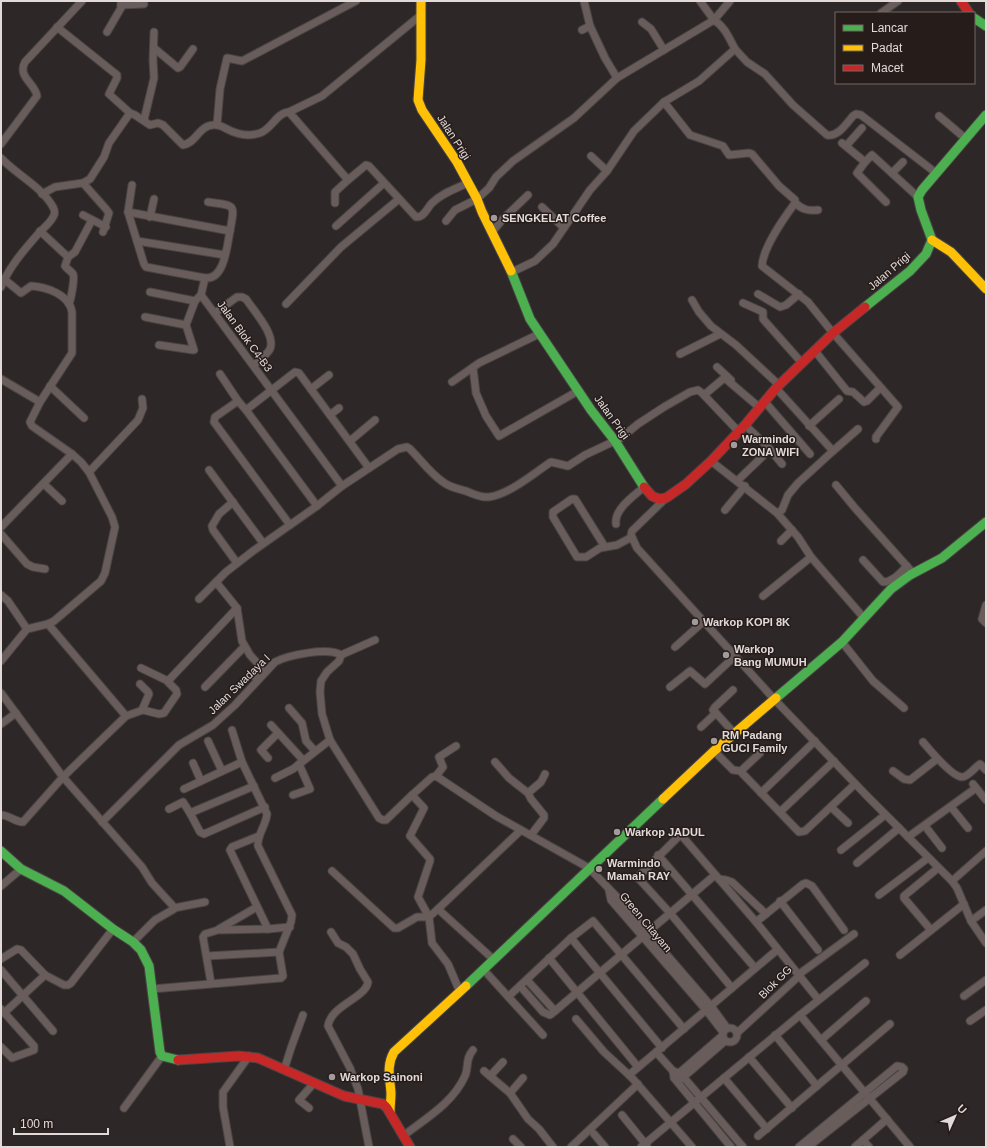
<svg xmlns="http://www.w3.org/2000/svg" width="987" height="1148" font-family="Arial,sans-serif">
<rect width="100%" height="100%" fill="#2d2727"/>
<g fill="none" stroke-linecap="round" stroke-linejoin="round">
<defs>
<g id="street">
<polyline points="584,1 590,26 605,58 617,78"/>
<polyline points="700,1 714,20 730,1"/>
<polyline points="121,5 144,4"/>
<polyline points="881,13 898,1"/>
<polyline points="642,22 651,29 664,50"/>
<polyline points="57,27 117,75 117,78 109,94 130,113"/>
<polyline points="582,30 590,26"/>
<polyline points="107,32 121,8 121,1"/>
<polyline points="154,48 178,68 180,67 193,49"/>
<path d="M735,49l12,13 18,12 28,31 34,30c11,2 19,-11 26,-19l3,-2 5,1 75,58"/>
<path d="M664,102l26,33 33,11 6,9 20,-2 3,1 27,32 16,14v3c-11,15 -32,44 -33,63l46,36 25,31 65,74 -22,30v2"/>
<polyline points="289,112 322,96 421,15"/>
<polyline points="939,116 966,139"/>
<polyline points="144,120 154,78 153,60 154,32"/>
<polyline points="217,125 220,89 227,58 242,61 356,1"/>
<polyline points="842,143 865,162"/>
<path d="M1,144l36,-48c-2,-13 -20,-19 -12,-34l57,-61"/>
<polyline points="846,146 862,128"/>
<polyline points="591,156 607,171"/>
<path d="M1,158c16,17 40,28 52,49 1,2 2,6 1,8 -3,8 -11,13 -16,19 -14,16 -29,33 -37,53"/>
<polyline points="892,173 903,162"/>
<polyline points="83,183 106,209 109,213 103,232"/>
<polyline points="132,185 128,212 144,264 146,267 205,278"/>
<path d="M42,194l13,-7 28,-4 7,-4 14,-22 5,-14 21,-30 5,2 15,10 8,-2 5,2 20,20c13,-2 16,-19 30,-20 5,-1 10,2 14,4 11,6 21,8 33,4 12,-4 16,-20 29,-21l59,68 18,-15 3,1 47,51c8,1 11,-9 16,-14 10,-10 23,-14 36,-20"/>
<path d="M208,202c28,4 27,1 22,29"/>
<polyline points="886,202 857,173 865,162 872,155 918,197"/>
<polyline points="335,203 335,192 348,180"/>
<path d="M795,203c8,7 14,8 23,7"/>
<polyline points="542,207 564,228"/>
<path d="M128,212l102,19c-3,14 -5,49 -25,47l-4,17 -6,6 -9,24 8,25h-1l-34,-5"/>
<polyline points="83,215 106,227"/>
<polyline points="150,217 154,199"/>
<path d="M446,221l9,-11 22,-11 12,-11 7,-11 17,-16 61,-43 43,-40 97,-58c11,7 15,18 21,29l-36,32 -35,21 -30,29 -27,40 -17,19 -37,54 -18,17 -23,11"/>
<polyline points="336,226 384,183"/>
<path d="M40,231l28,26 -3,9c2,3 6,5 8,8 2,4 -2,25 -4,30"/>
<polyline points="492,232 503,219 528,195"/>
<polyline points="137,241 225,255"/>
<polyline points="68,257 75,252 92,220"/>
<polyline points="150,292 195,301"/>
<polyline points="758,294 780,307 786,305 799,294"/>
<polyline points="201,295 342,486"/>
<polyline points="692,300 699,312 711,326 736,345 779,385"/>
<polyline points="743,303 763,312 763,319 802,363"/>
<polyline points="286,304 341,247 399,199"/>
<path d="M215,313l22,-16h5l4,2c8,12 30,36 24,50 -3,6 -12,12 -16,16"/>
<polyline points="145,317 186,325"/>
<polyline points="815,351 847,391 853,392 864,402 867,401 880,388"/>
<polyline points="680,354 720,334"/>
<polyline points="717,367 731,380"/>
<polyline points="473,368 476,393 486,416 499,436 578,391"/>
<polyline points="220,374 238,401"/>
<polyline points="1,379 40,402"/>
<polyline points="452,382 479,363 539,334"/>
<polyline points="50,386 84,418"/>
<polyline points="776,388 833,451 858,429"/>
<polyline points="311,389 329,375"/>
<polyline points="704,395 723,379 726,379 760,408"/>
<polyline points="765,402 810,454"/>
<polyline points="246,410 238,401 215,417 214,422 290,525"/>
<polyline points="330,415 339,408"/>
<polyline points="745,425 768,447 782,464"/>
<polyline points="809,426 839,399"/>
<polyline points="350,441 375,420"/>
<polyline points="711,461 777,513 798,537 811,557 864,618"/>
<polyline points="209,470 263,543"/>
<polyline points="89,472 138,420 143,408 142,399"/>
<polyline points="737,481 763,456"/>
<polyline points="44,484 62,501"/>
<polyline points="836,485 855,508 913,573"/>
<polyline points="666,498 632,531 631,535 637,548 775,700 867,796 952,881 957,888 971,921 986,943"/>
<polyline points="233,502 219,514 212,526 213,530 237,563"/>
<polyline points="317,506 246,410 295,372 299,373 369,468"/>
<polyline points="725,510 745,486"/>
<polyline points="777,513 782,510 788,495 798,483 833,451"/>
<path d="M616,524c-2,-15 18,-28 28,-37"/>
<polyline points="1,527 72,454"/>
<polyline points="1,534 27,564 33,567 45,569"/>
<polyline points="781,541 792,530"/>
<polyline points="605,547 575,499 572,499 553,512 553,517 577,557 586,557 600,548 617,545 632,537"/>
<path d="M863,560l20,22c10,0 17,-9 24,-16"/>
<polyline points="216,582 237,608 242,641 250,655 261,667 260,670 255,677"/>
<polyline points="1,595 8,601 27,629"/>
<polyline points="763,596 811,557"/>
<path d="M199,599l27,-27 27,-21 64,-45 25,-20 56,-37 9,-2 3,2c11,11 20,24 33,33 6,5 15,7 23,9 7,3 15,7 23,6 21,-3 45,-24 62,-35l17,4 17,-11 36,-17 17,-14 26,-17 26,-15 8,-2 4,3 37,39"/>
<polyline points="986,605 982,619 986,623"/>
<polyline points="48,624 126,716"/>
<polyline points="842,642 873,681 904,708"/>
<polyline points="675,647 703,622"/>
<polyline points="341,655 375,640"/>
<path d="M1,661l26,-32 21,-5 6,-3 47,-40 4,-8 10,-46 -3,-10 -23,-45 -8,-10 -9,-8 -40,-28 -2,-4 10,-20 32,-49v-41c-3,-18 -26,-25 -41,-26l-10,7 -17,-14"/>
<polyline points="141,668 168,681"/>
<polyline points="140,684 148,692 149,694 142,710"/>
<polyline points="205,687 244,647"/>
<polyline points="670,687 690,671 705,684 734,657"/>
<polyline points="1,693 63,777 142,867 152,883 173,906 174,909 155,920 133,942"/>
<polyline points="289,708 302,723 306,741 315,751"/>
<polyline points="716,713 713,710 715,707 733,690"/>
<polyline points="1,724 16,713"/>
<polyline points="271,725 303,760"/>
<polyline points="701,727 716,713 734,733"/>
<polyline points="208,741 222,771"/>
<path d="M923,742c6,7 29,35 39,35 6,0 13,-10 18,-13l6,6"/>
<polyline points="714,751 733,770 741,771"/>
<polyline points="760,753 743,769 742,773 799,832 805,831 855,784"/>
<polyline points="268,758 261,750 278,733"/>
<polyline points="495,762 509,778 528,793 531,799 544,815 544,818 531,835"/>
<polyline points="193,763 201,781"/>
<polyline points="893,771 904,779 910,780 937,759"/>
<polyline points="436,776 443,767 439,757 456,746"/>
<polyline points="275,778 293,769 330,740"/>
<polyline points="973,784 986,800"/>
<polyline points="184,789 242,762"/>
<polyline points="528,793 541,782 545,774"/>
<polyline points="761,793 815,741"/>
<polyline points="293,795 310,789 299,764"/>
<polyline points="831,807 848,823"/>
<polyline points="951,807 968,828"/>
<polyline points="169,809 183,802 190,813 254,786"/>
<polyline points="780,812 834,761"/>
<polyline points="190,813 200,832 204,834 265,807"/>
<path d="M1,815c8,0 14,7 22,7l40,-45 63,-61 17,-6 16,4 5,-1 13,-19 -1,-4 -8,-8v-1l69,-73"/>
<path d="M102,822l77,-77 34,-20 22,-20 40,-43c13,-7 53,-15 66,-7l-2,6 -12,11 -6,9 -1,11 2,22 8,26 49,78 4,2h3l26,-25"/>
<polyline points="925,826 942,848"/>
<polyline points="259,836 232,847 230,850 268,929"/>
<polyline points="908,837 976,788"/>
<polyline points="841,850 885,815"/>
<polyline points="658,855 755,968"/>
<polyline points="857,863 899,828"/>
<polyline points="332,871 394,928 398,928 417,917 429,917"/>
<polyline points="719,879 726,880 732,882 766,914"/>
<polyline points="952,881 986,851"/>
<polyline points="1,886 21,869"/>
<polyline points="609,890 611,900 706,1010 723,1032"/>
<polyline points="879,895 928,858"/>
<polyline points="780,901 818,950"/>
<polyline points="174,908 205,902"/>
<polyline points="438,909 520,831"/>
<polyline points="429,917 418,897 430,861 430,859 410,836 424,808 412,795 432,777 436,776 496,816 589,868 616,896 711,1006 727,1028"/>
<polyline points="971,921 986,910"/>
<polyline points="756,922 803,884 806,883 812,886 844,930"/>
<polyline points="219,929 257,907"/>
<polyline points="931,930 904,898 904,896 938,868"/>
<path d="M331,932l7,11 8,4 7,7 7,15 8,13c-2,16 -37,23 -40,44l22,42 8,21 11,58"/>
<polyline points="571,938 662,1048"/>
<polyline points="900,955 964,904"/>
<polyline points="207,956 279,952"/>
<polyline points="549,958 638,1067"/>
<polyline points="1,959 17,949 21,950 45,975 64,985 68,985 71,983 113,929"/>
<polyline points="483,969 543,1035"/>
<polyline points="1,970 53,1031"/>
<polyline points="527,980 555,1011 715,875"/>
<polyline points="211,983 203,937 205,934 218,930 268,929 290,927"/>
<polyline points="520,986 543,1012 550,1015 555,1011"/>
<polyline points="732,988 670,913 639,879 639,876 680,835 682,836 756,922 818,999"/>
<path d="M152,989l129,-11 2,-2 -4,-24 12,-30 1,-7 -34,-69c-1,-12 8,-20 9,-32l-25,-52 -10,-32"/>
<polyline points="460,992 448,964 432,943 429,917 438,909 493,959"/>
<polyline points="509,996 571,938 593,921 684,1029"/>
<polyline points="964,996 986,980"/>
<polyline points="1,1009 34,1046 34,1050 12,1058 1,1047"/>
<polyline points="4,1013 45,975"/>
<polyline points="800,1015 865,963"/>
<polyline points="576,1019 604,1052 629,1075"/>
<polyline points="970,1021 986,1010"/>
<circle cx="730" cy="1035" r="7"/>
<polyline points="737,1033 799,976 802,972 854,934"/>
<polyline points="775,1035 817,1086"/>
<polyline points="821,1040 866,1001"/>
<polyline points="656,1052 673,1071 680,1073 743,1147"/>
<polyline points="749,1057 792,1108"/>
<polyline points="284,1070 291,1048 303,1015"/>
<polyline points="484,1071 510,1093 528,1119 539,1129 553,1147"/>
<polyline points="673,1071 674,1078 731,1147"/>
<polyline points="677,1075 722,1036"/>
<polyline points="490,1076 503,1062"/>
<polyline points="724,1078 767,1129"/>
<polyline points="680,1080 725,1041"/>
<polyline points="510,1093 523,1078"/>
<polyline points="124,1108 162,1056"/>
<polyline points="309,1108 299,1100 314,1083"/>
<polyline points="622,1115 647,1146"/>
<polyline points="594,1134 605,1147"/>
<path d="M403,1136c22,-17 50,-33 62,-60 4,-9 0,-17 8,-26"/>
<polyline points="758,1136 890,1024"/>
<polyline points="513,1139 521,1147"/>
<polyline points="863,1140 869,1147"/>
<polyline points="230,1147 223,1107 223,1092 249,1056"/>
<polyline points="571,1147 638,1084"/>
<polyline points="641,1147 800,1015 910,1147"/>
<polyline points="692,1147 633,1079 629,1075 777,950"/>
<polyline points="799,1147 897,1066 902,1067 904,1069 903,1072 808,1147"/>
<polyline points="855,1147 887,1119"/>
</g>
<g id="fast">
<polyline points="974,18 986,26"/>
<polyline points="932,240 921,210 918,197 922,190 986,115"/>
<polyline points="511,271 530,319 591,410 615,441 644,487"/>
<polyline points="865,307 910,271 926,254 932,240"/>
<polyline points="776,698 842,642 891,589 910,575 942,558 986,522"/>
<polyline points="1,851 21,869 64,891 113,929 133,942 141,950 149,966 160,1052 162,1056 178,1060"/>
<polyline points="466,986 663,799"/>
</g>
<g id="slow">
<polyline points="421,1 421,60 418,100 422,110 457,162 477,199 482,212 511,271"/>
<polyline points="932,240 951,252 986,289"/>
<polyline points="663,799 714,751 776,698"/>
<path d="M390,1112c0,-6 1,-13 1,-19 -1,-15 -5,-27 3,-41l72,-66"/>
</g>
<g id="jam">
<polyline points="961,1 969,13"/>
<polyline points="644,487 652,496 659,499 666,498 686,484 711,461 745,425 776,388 833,333 865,307"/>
<polyline points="178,1060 239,1056 258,1058 344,1096 383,1104 387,1108 410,1147"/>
</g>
</defs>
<!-- street casing -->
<use href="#street" stroke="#494444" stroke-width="9"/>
<!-- fast casing -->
<use href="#fast" stroke="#494444" stroke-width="11"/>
<!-- slow casing -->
<use href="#slow" stroke="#494444" stroke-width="11"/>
<!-- jam casing -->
<use href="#jam" stroke="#494444" stroke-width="11"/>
<!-- street -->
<use href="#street" stroke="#685d5b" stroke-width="7"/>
<!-- fast -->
<use href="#fast" stroke="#4caf50" stroke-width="9"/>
<!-- slow -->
<use href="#slow" stroke="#ffc107" stroke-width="9"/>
<!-- jam -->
<use href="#jam" stroke="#c62828" stroke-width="9"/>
</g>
<!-- markers -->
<g fill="#a29b9b" stroke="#261c1a" stroke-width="1.5">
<circle cx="494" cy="218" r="4"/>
<circle cx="734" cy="445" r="4"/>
<circle cx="695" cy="622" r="4"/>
<circle cx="726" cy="655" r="4"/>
<circle cx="714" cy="741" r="4"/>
<circle cx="617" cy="832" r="4"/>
<circle cx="599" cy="869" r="4"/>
<circle cx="332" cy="1077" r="4"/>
</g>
<g text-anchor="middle" stroke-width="3" stroke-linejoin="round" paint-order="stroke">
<!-- street labels -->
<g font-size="11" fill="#e1dad9" stroke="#261c1a">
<text transform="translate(454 137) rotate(57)" y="4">Jalan Prigi</text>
<text transform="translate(889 271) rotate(-41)" y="4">Jalan Prigi</text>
<text transform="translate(245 336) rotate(54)" y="4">Jalan Blok C4-B3</text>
<text transform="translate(612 417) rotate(54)" y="4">Jalan Prigi</text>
<text transform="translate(239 684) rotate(-44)" y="4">Jalan Swadaya I</text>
<text transform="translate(646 922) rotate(50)" y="4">Green Citayam</text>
<text transform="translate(775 982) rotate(-45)" y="4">Blok GG</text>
</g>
<!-- poi labels -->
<g font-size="11" font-weight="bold" fill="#e1dad9" stroke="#261c1a" text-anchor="start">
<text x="502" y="222">SENGKELAT Coffee</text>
<text x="742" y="443">Warmindo<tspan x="742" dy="13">ZONA WIFI</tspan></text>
<text x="703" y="626">Warkop KOPI 8K</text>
<text x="734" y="653">Warkop<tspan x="734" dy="13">Bang MUMUH</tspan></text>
<text x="722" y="739">RM Padang<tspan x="722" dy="13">GUCI Family</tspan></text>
<text x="625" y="836">Warkop JADUL</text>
<text x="607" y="867">Warmindo<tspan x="607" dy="13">Mamah RAY</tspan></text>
<text x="340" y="1081">Warkop Sainoni</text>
</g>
</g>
<!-- border -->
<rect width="987" height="1148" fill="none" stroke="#e1dad9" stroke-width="4"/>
<!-- legend -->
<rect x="835" y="12" width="140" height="72" fill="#261c1a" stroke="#716866"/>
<rect x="843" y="25" width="20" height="6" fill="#4caf50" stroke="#716866"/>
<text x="871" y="32" font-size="12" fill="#e1dad9">Lancar</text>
<rect x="843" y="45" width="20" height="6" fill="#ffc107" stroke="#716866"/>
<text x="871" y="52" font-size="12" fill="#e1dad9">Padat</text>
<rect x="843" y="65" width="20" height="6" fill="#c62828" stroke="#716866"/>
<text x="871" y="72" font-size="12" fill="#e1dad9">Macet</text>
<!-- north arrow -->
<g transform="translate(955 1116) rotate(45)" stroke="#261c1a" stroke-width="3" paint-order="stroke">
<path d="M0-3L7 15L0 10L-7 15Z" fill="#e1dad9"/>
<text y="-6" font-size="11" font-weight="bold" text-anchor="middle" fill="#e1dad9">U</text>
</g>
<!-- scale -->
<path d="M14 1128v6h94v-6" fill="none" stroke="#e1dad9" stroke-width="2"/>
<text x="20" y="1128" font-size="12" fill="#e1dad9" stroke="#261c1a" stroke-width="3" paint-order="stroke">100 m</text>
</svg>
